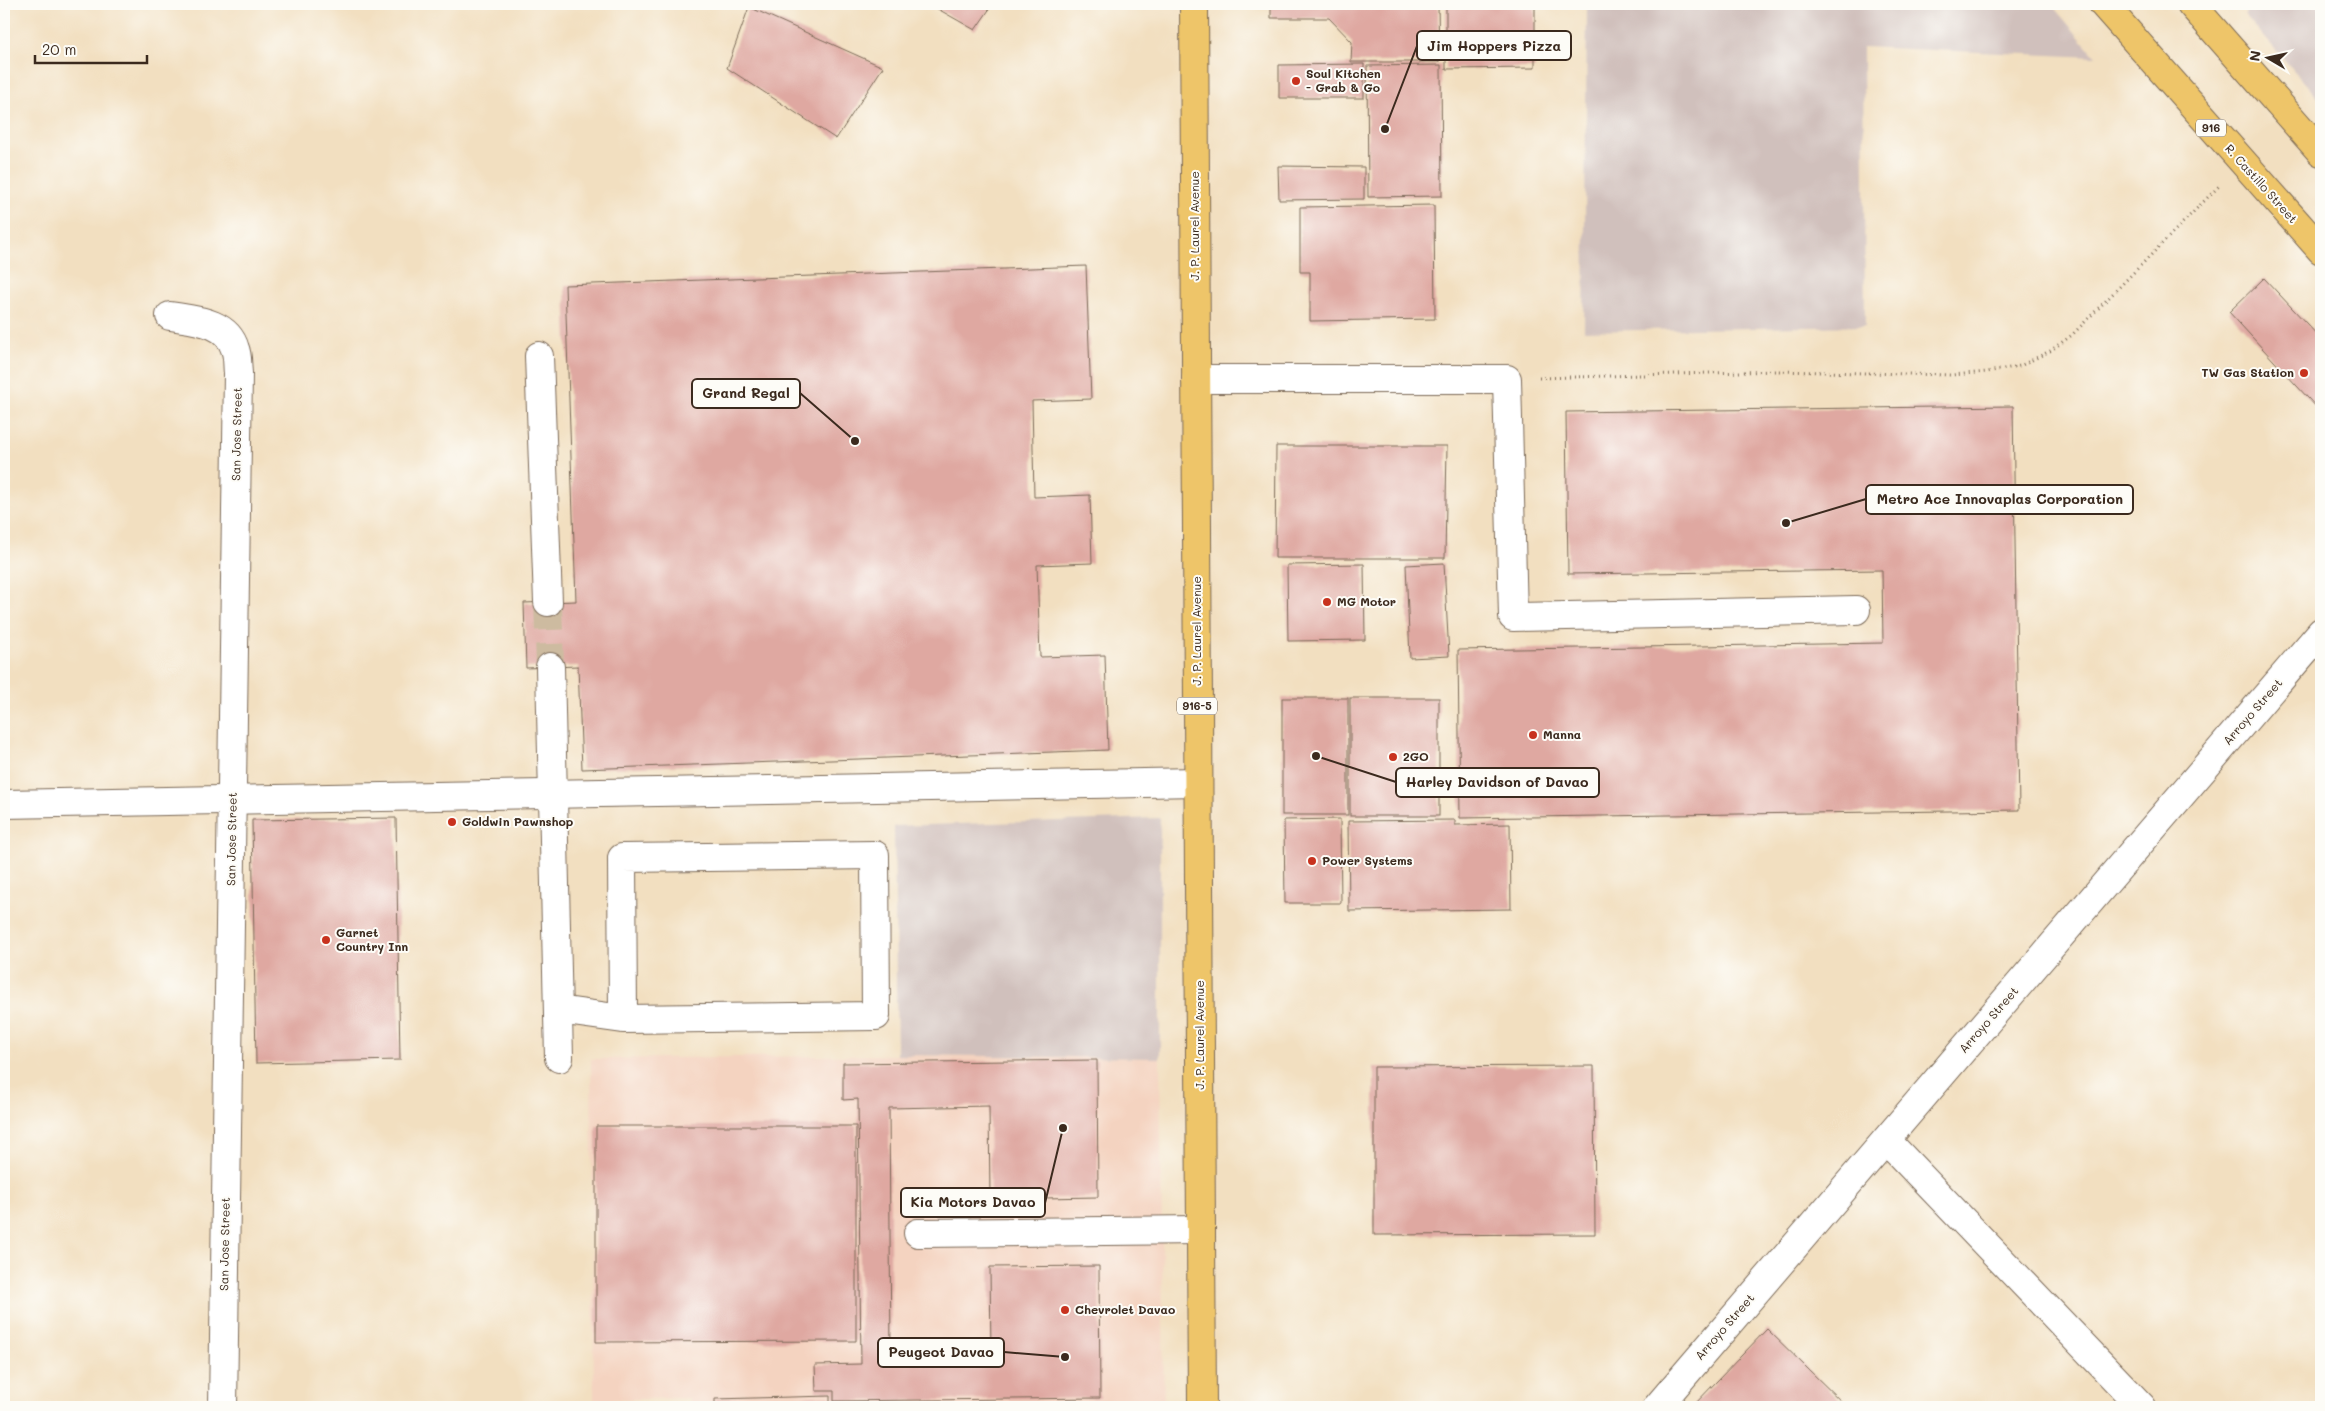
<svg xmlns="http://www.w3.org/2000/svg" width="2325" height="1411" font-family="Mali,sans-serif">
<rect width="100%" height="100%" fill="#fdfcf7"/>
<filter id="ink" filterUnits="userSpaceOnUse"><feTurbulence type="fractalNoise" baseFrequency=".02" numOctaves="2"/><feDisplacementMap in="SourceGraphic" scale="10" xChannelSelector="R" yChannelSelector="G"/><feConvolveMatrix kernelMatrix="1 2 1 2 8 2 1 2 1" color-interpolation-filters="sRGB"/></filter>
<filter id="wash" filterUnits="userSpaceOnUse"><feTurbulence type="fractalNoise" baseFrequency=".0096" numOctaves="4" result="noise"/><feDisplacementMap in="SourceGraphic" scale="20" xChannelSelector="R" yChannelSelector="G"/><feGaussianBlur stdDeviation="1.12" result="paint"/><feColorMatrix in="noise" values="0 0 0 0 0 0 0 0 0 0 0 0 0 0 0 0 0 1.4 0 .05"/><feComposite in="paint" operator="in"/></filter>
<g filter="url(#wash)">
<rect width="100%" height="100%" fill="#f2dfc0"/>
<!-- built -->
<polygon fill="#f4d3c0" points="897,1055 1160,1058 1164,1407 689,1407 689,1398 594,1400 591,1059"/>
<!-- industrial -->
<g fill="#d0c0bc">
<polygon points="1587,4 2051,4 2096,57 1863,47 1865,326 1584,331"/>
<polygon points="2256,4 2321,4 2321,101 2244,14"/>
<polygon points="1160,818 1160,1058 897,1055 894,826"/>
</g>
<g id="blocks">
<!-- building -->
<g fill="#dfa8a1">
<polygon points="929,4 993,4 975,30"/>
<polygon points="1271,4 1438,4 1439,62 1351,62 1352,42 1329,18 1271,18"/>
<polygon points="1446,4 1535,4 1535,68 1446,69"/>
<polygon points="749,7 883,67 836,139 727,68"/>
<polygon points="1364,64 1364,98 1279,98 1279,65"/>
<polygon points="1441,65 1442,196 1368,197 1367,66"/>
<polygon points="1278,166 1364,167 1364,199 1279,200"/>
<polygon points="1434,205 1435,319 1310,321 1310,272 1300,272 1300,207"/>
<polygon points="1086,266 1091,399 1032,401 1034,497 1090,495 1092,563 1037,565 1040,657 1105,655 1108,750 582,769 578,666 526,668 524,603 576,601 565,285"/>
<polygon points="2264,278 2321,339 2321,408 2319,410 2229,312"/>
<polygon points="2013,406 2019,810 1460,818 1458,650 1883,643 1882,570 1568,574 1566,412"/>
<polygon points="1276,446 1447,446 1445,558 1275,558"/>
<polygon points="1444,563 1449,656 1410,658 1406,565"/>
<polygon points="1364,564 1365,640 1288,641 1287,565"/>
<rect x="1282" y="698" width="66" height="117"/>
<rect x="1350" y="698" width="89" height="118"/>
<polygon points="396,818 400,1060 256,1063 252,820"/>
<polygon points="1340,819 1341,903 1285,903 1284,820"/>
<polygon points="1455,820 1455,825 1510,824 1511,909 1349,911 1348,821"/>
<polygon points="1097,1060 1098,1197 990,1199 989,1106 889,1108 891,1354 991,1353 990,1267 1099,1266 1100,1398 834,1401 834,1391 816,1391 815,1365 861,1364 858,1099 843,1100 843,1063"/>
<polygon points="1594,1066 1595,1234 1374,1235 1374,1067"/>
<polygon points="596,1126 856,1126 856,1341 596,1342"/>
<polygon points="1767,1329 1847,1407 1692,1407"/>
<polygon points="830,1396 830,1407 715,1407 715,1399"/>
</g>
</g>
</g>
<g filter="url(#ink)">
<use href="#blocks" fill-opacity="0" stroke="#7b6957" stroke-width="1"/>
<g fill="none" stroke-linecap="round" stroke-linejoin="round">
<!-- minor-tunnel -->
<polyline stroke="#cdbba0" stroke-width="28" stroke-dasharray="28 14" stroke-linecap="butt" points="548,602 550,667"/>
<defs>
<g id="minor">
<path d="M170,316c24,4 57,5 65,33 3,7 2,16 3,24l-15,1034"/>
<polyline points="539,356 548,602"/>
<polyline points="1196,379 1507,379 1513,617 1856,610"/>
<polyline points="550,667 559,1058"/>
<polyline points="4,804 1198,782"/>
<polyline points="558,1010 623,1019 876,1016 875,855 622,858 623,1019"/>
<polyline points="1886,1140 2142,1407"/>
<polyline points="918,1233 1201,1230"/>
<polyline points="1657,1407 2321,632"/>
</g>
<g id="major">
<polyline points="1194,4 1202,1407"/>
<polyline points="2103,4 2321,250"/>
<polyline points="2191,4 2321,152"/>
</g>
</defs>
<!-- minor casing -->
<use href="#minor" stroke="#7b6957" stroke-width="30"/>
<!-- major casing -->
<use href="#major" stroke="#7b6957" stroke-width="30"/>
<!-- path -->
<polyline stroke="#7b6957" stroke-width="3" stroke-dasharray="1 4" stroke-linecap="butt" points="1539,378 1777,371 1952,375 1987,372 2020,366 2050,351 2072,335 2220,185"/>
<!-- minor -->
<use href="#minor" stroke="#fff" stroke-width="28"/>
<!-- major -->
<use href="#major" stroke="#eec569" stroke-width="28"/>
</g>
</g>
<!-- markers -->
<g fill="#c8321e" stroke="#fdfcf7" stroke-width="2">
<circle cx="1296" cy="81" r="5"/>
<circle cx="2304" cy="373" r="5"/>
<circle cx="1327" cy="602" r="5"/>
<circle cx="1533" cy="735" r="5"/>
<circle cx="1393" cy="757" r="5"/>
<circle cx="452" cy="822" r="5"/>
<circle cx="1312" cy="861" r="5"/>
<circle cx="326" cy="940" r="5"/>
<circle cx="1065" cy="1310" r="5"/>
</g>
<g text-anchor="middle" stroke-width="4" stroke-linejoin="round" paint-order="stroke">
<!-- shield labels -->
<g fill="#fdfcf7" stroke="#75695f" stroke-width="1">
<rect x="2196" y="119.5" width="30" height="17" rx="4"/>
<rect x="1177" y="697.5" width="40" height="17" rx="4"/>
</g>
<g font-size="11" font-weight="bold" fill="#3b2a1e">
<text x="2211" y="132">916</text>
<text x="1197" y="710">916-5</text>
</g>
<!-- poi labels -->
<g font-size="12" font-weight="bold" fill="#3b2a1e" stroke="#fdfcf7" text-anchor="start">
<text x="1306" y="78">Soul Kitchen<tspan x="1306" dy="14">- Grab &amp; Go</tspan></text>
<text x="2294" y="377" text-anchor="end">TW Gas Station</text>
<text x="1337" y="606">MG Motor</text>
<text x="1543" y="739">Manna</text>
<text x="1403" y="761">2GO</text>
<text x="462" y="826">Goldwin Pawnshop</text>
<text x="1322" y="865">Power Systems</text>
<text x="336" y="937">Garnet<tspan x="336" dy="14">Country Inn</tspan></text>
<text x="1075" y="1314">Chevrolet Davao</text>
</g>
<!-- street labels -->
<g font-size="12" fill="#3b2a1e" stroke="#fdfcf7">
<text transform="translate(2261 184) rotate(48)" y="4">R. Castillo Street</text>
<text transform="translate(1195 226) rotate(-90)" y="4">J. P. Laurel Avenue</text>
<text transform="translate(237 434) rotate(-89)" y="4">San Jose Street</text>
<text transform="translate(1197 631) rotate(-90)" y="4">J. P. Laurel Avenue</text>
<text transform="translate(2253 712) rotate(-49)" y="4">Arroyo Street</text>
<text transform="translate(232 839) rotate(-89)" y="4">San Jose Street</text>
<text transform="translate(1989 1020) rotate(-49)" y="4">Arroyo Street</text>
<text transform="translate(1200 1035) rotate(-90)" y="4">J. P. Laurel Avenue</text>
<text transform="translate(225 1244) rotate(-89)" y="4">San Jose Street</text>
<text transform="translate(1725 1327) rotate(-49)" y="4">Arroyo Street</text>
</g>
</g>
<!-- callouts -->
<path fill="none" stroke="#3b2a1e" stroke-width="2" d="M1385 129L1417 46M855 441L800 393M1786 523L1866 499M1316 756L1396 782M1063 1128L1045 1203M1065 1357L1004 1352"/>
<g fill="#3b2a1e" stroke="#fdfcf7" stroke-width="2">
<circle cx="1385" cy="129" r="5"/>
<circle cx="855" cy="441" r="5"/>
<circle cx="1786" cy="523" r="5"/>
<circle cx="1316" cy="756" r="5"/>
<circle cx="1063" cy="1128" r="5"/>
<circle cx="1065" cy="1357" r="5"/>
</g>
<g fill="#fdfcf7" stroke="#3b2a1e" stroke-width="2">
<rect x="1417" y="31" width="154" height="29" rx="5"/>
<rect x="692" y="379" width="108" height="29" rx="5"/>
<rect x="1866" y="485" width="267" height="29" rx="5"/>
<rect x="1396" y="768" width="203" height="29" rx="5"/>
<rect x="901" y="1188" width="144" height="29" rx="5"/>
<rect x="878" y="1338" width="126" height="29" rx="5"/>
</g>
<g font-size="14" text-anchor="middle" font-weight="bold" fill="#3b2a1e">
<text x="1494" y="51">Jim Hoppers Pizza</text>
<text x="746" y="398">Grand Regal</text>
<text x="2000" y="504">Metro Ace Innovaplas Corporation</text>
<text x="1497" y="787">Harley Davidson of Davao</text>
<text x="973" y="1207">Kia Motors Davao</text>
<text x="941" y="1357">Peugeot Davao</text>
</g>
<!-- margin -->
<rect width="2325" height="1411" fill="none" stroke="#fdfcf7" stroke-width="20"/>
<!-- north arrow -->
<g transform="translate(2268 58) rotate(279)" stroke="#fdfcf7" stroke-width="4" paint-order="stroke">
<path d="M0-4L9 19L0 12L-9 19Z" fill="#3b2a1e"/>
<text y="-8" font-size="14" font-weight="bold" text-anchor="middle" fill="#3b2a1e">N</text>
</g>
<!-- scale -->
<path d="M35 55v8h112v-8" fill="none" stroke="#3b2a1e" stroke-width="2.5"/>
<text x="42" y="55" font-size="15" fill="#3b2a1e" stroke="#fdfcf7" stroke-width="4" paint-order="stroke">20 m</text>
</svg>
